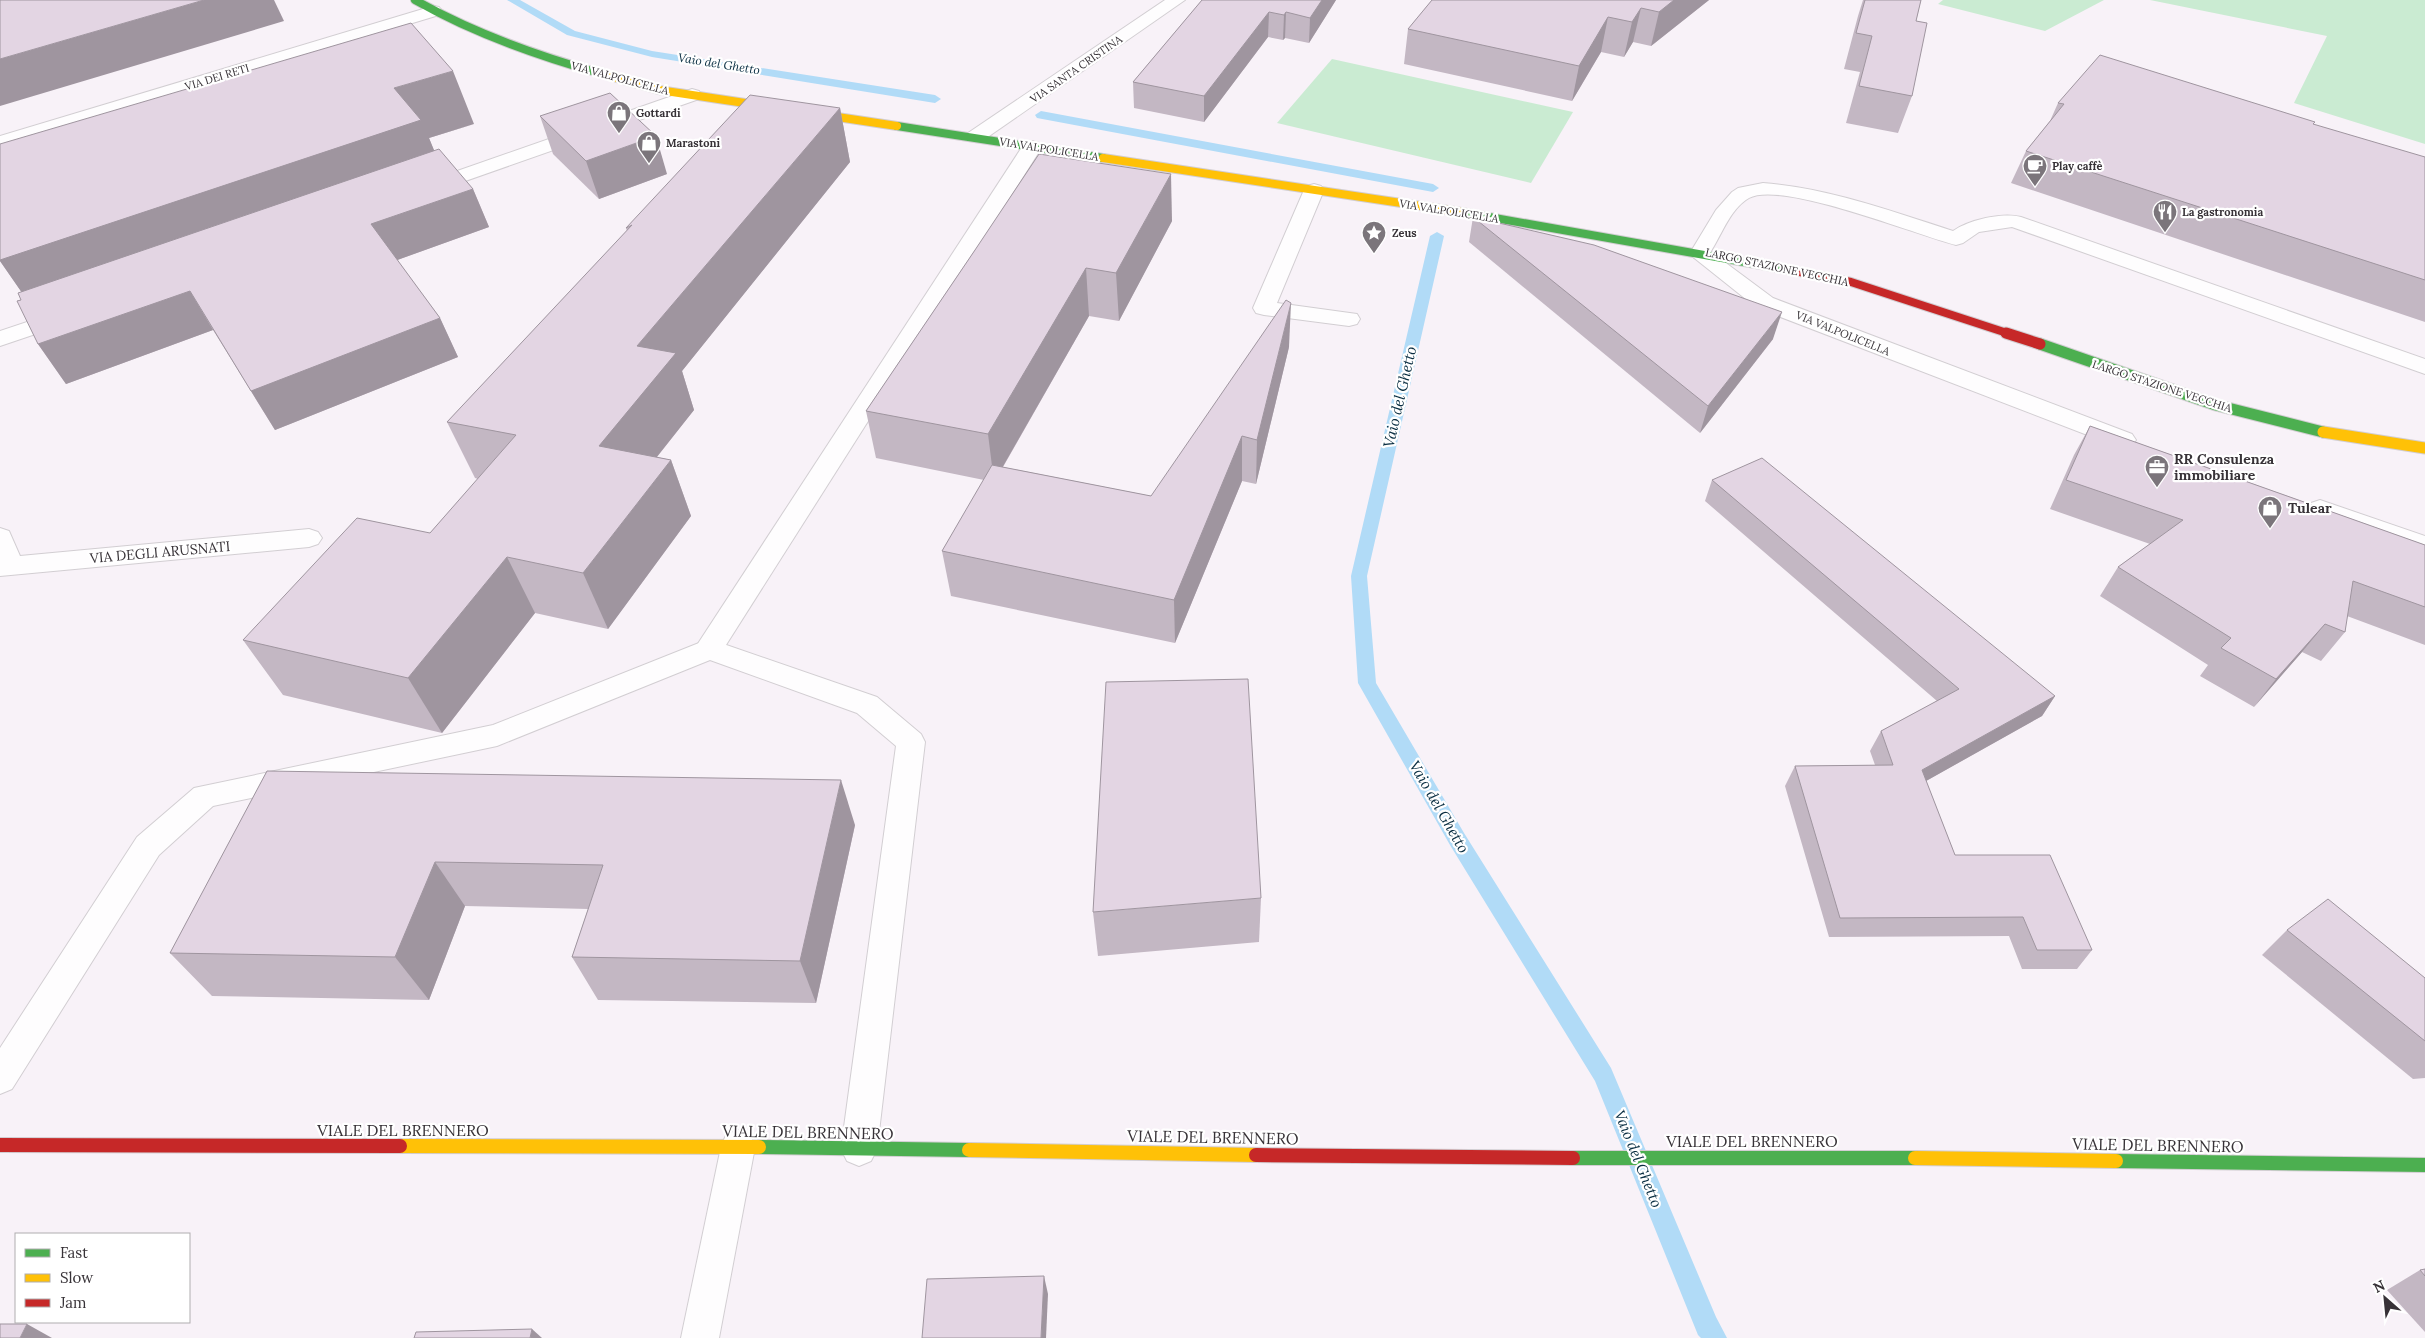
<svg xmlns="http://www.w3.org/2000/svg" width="2425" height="1338" font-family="Lora,serif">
<rect width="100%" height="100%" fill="#f8f2f8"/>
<!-- green -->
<g fill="#caebd2">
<polygon points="1943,0 2104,0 2045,31 1938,4"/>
<polygon points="2150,0 2425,0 2425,144 2294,103 2327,36"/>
<polygon points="1332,59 1573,112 1531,183 1277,123"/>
</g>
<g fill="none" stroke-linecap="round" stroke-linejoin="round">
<!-- stream -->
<g fill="#b1dbf7" fill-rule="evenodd">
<polygon points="507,0 520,0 575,31 652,51 935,95 941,99 935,103 652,57 567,35"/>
<polygon points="1041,111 1433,184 1439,188 1433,192 1037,118 1035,115"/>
<polygon points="1437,232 1444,236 1367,576 1376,683 1464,833 1611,1068 1716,1317 1727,1338 1701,1338 1698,1335 1595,1081 1450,845 1358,683 1351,576 1430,236"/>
</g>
<defs>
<g id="lane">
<polygon points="1032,141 1039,143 1042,147 719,656 709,659 699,656 695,649 699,642 1022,147 1025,143"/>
<path d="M1763,183c66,5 128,28 190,48 16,-11 49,-19 68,-14l404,142v15l-413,-147 -33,5 -16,11 -7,2c-39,-10 -175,-65 -207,-47 -20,11 -29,42 -42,59l-7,2 -7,-2 -3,-4 26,-43 16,-18 6,-4z"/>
<polygon points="1314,184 1321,186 1324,190 1277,303 1357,314 1360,319 1357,324 1349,326 1264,315 1256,313 1253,308 1304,190 1307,186"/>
</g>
<g id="street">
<polygon points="1165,0 1185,0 982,141 968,141 965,137 968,133"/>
<polygon points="433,6 439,7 442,11 439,15 0,148 0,136"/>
<polygon points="692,89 699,91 701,95 699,99 434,192 427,194 420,192 417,188 420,184"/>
<polygon points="1700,247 1707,249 1773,298 2132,434 2136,440 2132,446 2124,448 2116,446 1757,308 1693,257 1690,253 1693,249"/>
<polygon points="66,309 74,311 77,316 74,321 0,346 0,331"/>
<polygon points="2320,500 2425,536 2425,554 2311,515 2308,509 2311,503"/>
<polygon points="0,528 9,531 20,556 309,529 318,532 322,538 318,544 309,547 0,576"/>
<polygon points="709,639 877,697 921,734 925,742 877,1149 871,1161 859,1166 847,1161 841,1149 896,746 857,713 710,660 497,746 213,806 159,855 12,1089 0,1094 0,1048 137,837 194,788 493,725"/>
<polygon points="738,1130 750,1135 755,1147 719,1338 681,1338 721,1147 726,1135"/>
</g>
<g id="fast-far2">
<path d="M415,0c58,33 120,55 184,73"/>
<polyline points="897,126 1103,158"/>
<polyline points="1461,212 1795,271"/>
</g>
<polyline id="fast-far1" points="2040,344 2216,405 2323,432"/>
<g id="fast">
<polyline points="759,1147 969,1150"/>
<polyline points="1573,1158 1915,1158"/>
<polyline points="2116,1161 2425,1165"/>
</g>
<g id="slow-far2">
<polyline points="599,73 659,90 897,126"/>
<polyline points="1103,158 1461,212"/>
</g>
<polyline id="slow-far1" points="2323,432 2425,448"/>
<g id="slow">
<polyline points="400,1146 759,1147"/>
<polyline points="969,1150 1256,1155"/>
<polyline points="1915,1158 2116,1161"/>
</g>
<polyline id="jam-far2" points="1795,271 1851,282 2010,334"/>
<polyline id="jam-far1" points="2006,333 2040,344"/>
<g id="jam">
<polyline points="0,1145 400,1146"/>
<polyline points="1256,1155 1573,1158"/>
</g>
</defs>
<!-- lane casing -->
<use href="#lane" stroke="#d2ced2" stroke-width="2"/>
<!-- street casing -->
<use href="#street" stroke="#d2ced2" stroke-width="2"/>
<!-- fast-far2 casing -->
<use href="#fast-far2" stroke="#d2ced2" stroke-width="10"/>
<!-- fast-far1 casing -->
<use href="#fast-far1" stroke="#d2ced2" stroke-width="13"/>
<!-- fast casing -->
<use href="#fast" stroke="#d2ced2" stroke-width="16"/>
<!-- slow-far2 casing -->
<use href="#slow-far2" stroke="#d2ced2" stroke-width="10"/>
<!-- slow-far1 casing -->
<use href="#slow-far1" stroke="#d2ced2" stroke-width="13"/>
<!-- slow casing -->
<use href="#slow" stroke="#d2ced2" stroke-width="16"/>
<!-- jam-far2 casing -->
<use href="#jam-far2" stroke="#d2ced2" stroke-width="10"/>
<!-- jam-far1 casing -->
<use href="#jam-far1" stroke="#d2ced2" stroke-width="13"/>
<!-- jam casing -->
<use href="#jam" stroke="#d2ced2" stroke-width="16"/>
<!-- lane -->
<use href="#lane" fill="#fefdfe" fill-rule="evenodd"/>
<!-- street -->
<use href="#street" fill="#fefdfe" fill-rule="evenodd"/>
<!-- fast-far2 -->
<use href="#fast-far2" stroke="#4caf50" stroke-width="8"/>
<!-- fast-far1 -->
<use href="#fast-far1" stroke="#4caf50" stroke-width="11"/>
<!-- fast -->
<use href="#fast" stroke="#4caf50" stroke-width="14"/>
<!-- slow-far2 -->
<use href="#slow-far2" stroke="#ffc107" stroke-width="8"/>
<!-- slow-far1 -->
<use href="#slow-far1" stroke="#ffc107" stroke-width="11"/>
<!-- slow -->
<use href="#slow" stroke="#ffc107" stroke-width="14"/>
<!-- jam-far2 -->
<use href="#jam-far2" stroke="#c62828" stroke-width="8"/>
<!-- jam-far1 -->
<use href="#jam-far1" stroke="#c62828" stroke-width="11"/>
<!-- jam -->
<use href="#jam" stroke="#c62828" stroke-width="14"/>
</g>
<!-- wall -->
<g fill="#c3b7c3">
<polygon points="1202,0 1336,0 1309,43 1285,38 1283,40 1268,37 1204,122 1134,108 1133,82"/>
<polygon points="1432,0 1709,0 1651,46 1633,42 1624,57 1601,52 1572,101 1404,64 1408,29"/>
<polygon points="1863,0 1921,0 1916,21 1912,96 1898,133 1846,123 1860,72 1844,69 1858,16"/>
<polygon points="2058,103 2425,157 2425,322 2011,183 2026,151 2050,121"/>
<polygon points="840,108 850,162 682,371 694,410 657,457 671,460 691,516 608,629 535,613 442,733 283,695 243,640 430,533 478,479 475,478 447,422 627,231 626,228"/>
<polygon points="540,116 667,174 599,199 553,154"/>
<polygon points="474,124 429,138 434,151 473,189 489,227 397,260 440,318 458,357 275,430 213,330 66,384 38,344 21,291 0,261"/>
<polygon points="1473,217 1773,339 1700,433 1469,242"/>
<polygon points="1172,221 1119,321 1089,316 1003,467 1151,496 1289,347 1256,484 1242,481 1175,643 951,596 942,551 984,480 876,458 866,411 975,250"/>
<polygon points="2090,426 2425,545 2425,645 2347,616 2345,632 2321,661 2302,652 2254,707 2200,676 2208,665 2100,596 2118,567 2150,544 2050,509 2074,455"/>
<polygon points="1712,480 2055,696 2042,716 1926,781 1955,855 2092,950 2077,969 2022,969 2009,936 1829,937 1785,786 1795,766 1875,765 1870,751 1881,731 1937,701 1705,501"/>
<polygon points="267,771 855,825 816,1003 598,1000 572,957 588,909 465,906 429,1000 212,996 170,953"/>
<polygon points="1261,898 1259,942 1098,956 1093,912"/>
<polygon points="2287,930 2425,978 2425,1078 2413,1079 2262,955"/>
<polygon points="2425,1269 2425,1332 2387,1290 2420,1270"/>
</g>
<!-- shaded-wall -->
<g fill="#9f959f">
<polygon points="204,0 274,0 284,21 0,106 0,59"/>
<polygon points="1322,0 1336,0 1309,43 1310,18"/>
<polygon points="1674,0 1709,0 1651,46 1659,12"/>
<polygon points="1641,8 1633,42 1624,57 1632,22"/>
<polygon points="1269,12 1268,37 1204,122 1204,96"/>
<polygon points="1286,12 1285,38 1283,40 1284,15"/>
<polygon points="1608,17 1601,52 1572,101 1579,66"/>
<polygon points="453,71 474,124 429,138 444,174 38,316 0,261 0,260 394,88"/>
<polygon points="840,108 850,162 682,371 694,410 621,502 599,446 637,346"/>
<polygon points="656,136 667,174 599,199 586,161"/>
<polygon points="1171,174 1172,221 1119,321 1116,273"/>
<polygon points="473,189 489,227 389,263 371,224"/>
<polygon points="1086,268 1089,316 994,482 988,434"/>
<polygon points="190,291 213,330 66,384 38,344"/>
<polygon points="1291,303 1289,347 1256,484 1257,440"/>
<polygon points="1782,312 1773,339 1700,433 1708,406"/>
<polygon points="440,318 458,357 275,430 251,391"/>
<polygon points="1242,436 1242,481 1175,643 1174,600"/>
<polygon points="671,460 691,516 608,629 583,573"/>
<polygon points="507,557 535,613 442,733 408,678"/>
<polygon points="2325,624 2302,652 2254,707 2276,679"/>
<polygon points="2055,696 2042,716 1910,790 1922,770"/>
<polygon points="841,780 855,825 816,1003 800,961"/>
<polygon points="435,862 465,906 429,1000 395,957"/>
<polygon points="1044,1276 1048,1294 1046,1338 1041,1338"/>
<polygon points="27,1324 52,1338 20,1338"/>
<polygon points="532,1329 542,1338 530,1338"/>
</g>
<!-- building -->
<g fill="#e3d5e3" stroke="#9f959f">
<polygon points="0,0 204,0 0,59"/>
<polygon points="1202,0 1322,0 1310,18 1286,12 1284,15 1269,12 1204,96 1133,82"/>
<polygon points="1432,0 1674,0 1659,12 1641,8 1632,22 1608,17 1579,66 1408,29"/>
<polygon points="1865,0 1921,0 1916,21 1927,23 1912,96 1859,86 1872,36 1856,33"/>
<polygon points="411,23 453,71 394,88 421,120 0,260 0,144"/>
<polygon points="2100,55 2315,122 2313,124 2425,157 2425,280 2026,151 2064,104 2058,103"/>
<polygon points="610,93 656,136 586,161 540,116"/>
<polygon points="750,95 840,108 637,346 676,353 599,446 671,460 583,573 507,557 408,678 243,640 357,518 430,533 516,435 447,422 632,225 626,228"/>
<polygon points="439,149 473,189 371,224 440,318 251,391 190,291 38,344 17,301 21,300 18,293"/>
<polygon points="1039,154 1171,174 1116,273 1086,268 988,434 866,411 975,250"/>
<polygon points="1473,217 1594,245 1782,312 1708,406"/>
<polygon points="1286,300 1291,303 1257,440 1242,436 1174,600 942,551 992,465 1151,496"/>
<polygon points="2090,426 2425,545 2425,607 2353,581 2345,632 2325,624 2276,679 2221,648 2231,638 2118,567 2183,520 2066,480"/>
<polygon points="1762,458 2055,696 1922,770 1955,855 2050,855 2092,950 2037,950 2023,917 1840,918 1795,766 1893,765 1881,731 1959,689 1712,480"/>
<polygon points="1248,679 1261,898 1093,912 1106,682"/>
<polygon points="267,771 841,780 800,961 572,957 603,865 435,862 395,957 170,953"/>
<polygon points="2328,899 2425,978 2425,1041 2287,930"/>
<polygon points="2425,1269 2425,1276 2420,1270"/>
<polygon points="1044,1276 1041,1338 922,1338 927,1279"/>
<polygon points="0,1324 27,1324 20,1338 0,1338"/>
<polygon points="532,1329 530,1338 414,1338 416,1332"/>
</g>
<!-- icons -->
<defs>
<symbol id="shop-pin" viewBox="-11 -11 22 30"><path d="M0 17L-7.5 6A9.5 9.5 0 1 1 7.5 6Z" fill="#7b757b" stroke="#fff"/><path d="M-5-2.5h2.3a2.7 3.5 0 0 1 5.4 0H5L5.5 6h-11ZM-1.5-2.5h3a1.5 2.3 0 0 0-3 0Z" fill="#fff"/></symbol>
<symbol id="cafe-pin" viewBox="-11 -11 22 30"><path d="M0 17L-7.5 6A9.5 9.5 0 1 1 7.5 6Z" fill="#7b757b" stroke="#fff"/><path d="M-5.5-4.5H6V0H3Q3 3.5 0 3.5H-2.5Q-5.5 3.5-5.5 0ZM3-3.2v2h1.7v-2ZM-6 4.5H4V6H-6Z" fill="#fff"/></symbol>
<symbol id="restaurant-pin" viewBox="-11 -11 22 30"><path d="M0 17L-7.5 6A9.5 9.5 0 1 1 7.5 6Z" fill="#7b757b" stroke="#fff"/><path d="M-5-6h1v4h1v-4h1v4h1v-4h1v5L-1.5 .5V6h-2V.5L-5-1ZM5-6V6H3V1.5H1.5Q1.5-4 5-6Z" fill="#fff"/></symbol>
<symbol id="sight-pin" viewBox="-11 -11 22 30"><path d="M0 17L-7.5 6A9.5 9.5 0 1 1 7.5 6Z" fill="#7b757b" stroke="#fff"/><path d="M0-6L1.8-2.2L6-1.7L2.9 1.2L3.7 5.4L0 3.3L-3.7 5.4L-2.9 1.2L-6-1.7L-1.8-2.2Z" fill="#fff"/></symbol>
<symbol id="office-pin" viewBox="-11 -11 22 30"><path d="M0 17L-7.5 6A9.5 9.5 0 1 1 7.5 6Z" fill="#7b757b" stroke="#fff"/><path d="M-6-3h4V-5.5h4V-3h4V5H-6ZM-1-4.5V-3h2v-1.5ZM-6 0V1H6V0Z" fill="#fff"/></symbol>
</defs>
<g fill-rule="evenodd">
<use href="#shop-pin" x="605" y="99" width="28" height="38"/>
<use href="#shop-pin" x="635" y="129" width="28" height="38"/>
<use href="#cafe-pin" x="2021" y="152" width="28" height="38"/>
<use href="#restaurant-pin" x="2151" y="198" width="28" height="38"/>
<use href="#sight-pin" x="1360" y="219" width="28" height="38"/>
<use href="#office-pin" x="2143" y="453" width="28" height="38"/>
<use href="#shop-pin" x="2256" y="494" width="28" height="38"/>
</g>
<g text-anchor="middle" stroke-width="4.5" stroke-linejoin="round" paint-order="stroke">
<!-- far-street labels -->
<g font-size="11" fill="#373237" stroke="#fff">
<text transform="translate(1076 69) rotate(-35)" y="4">VIA SANTA CRISTINA</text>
<text transform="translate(217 77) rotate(-17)" y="4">VIA DEI RETI</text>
<text transform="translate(620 78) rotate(15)" y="4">VIA VALPOLICELLA</text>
<text transform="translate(1049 149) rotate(9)" y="4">VIA VALPOLICELLA</text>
<text transform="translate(1449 211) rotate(9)" y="4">VIA VALPOLICELLA</text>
<text transform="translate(1777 267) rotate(12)" y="4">LARGO STAZIONE VECCHIA</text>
<text transform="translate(1843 333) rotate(22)" y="4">VIA VALPOLICELLA</text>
<text transform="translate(2162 386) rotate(18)" y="4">LARGO STAZIONE VECCHIA</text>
</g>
<!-- far-poi labels -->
<g font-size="11" font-weight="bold" fill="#373237" stroke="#fff" text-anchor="start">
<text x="636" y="117">Gottardi</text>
<text x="666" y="147">Marastoni</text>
<text x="2052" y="170">Play caffè</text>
<text x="2182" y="216">La gastronomia</text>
<text x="1392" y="237">Zeus</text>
</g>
<!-- far-water labels -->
<g font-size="12" font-style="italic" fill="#082d41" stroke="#fff">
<text transform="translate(719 64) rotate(9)" y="4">Vaio del Ghetto</text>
</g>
<!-- poi labels -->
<g font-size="14" font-weight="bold" fill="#373237" stroke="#fff" text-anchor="start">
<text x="2174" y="464">RR Consulenza<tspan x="2174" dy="16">immobiliare</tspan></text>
<text x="2288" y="513">Tulear</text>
</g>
<!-- street labels -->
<g font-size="14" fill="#373237" stroke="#fff">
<text transform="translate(160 552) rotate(-5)" y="5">VIA DEGLI ARUSNATI</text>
</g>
<!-- water labels -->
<g font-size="15" font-style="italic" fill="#082d41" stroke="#fff">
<text transform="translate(1400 397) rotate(-77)" y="5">Vaio del Ghetto</text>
<text transform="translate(1439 807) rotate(60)" y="5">Vaio del Ghetto</text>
<text transform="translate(1638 1159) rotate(68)" y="5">Vaio del Ghetto</text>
</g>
<!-- near-street labels -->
<g font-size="16" fill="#373237" stroke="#fff">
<text x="403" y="1136">VIALE DEL BRENNERO</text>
<text transform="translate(808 1132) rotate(1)" y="6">VIALE DEL BRENNERO</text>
<text transform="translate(1213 1137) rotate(1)" y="6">VIALE DEL BRENNERO</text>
<text x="1752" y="1147">VIALE DEL BRENNERO</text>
<text transform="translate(2158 1145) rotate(1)" y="6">VIALE DEL BRENNERO</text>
</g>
</g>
<!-- legend -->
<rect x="15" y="1233" width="175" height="90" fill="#ffffff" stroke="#afadaf"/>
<rect x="25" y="1249" width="25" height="8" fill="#4caf50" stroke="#afadaf"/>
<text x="60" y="1258" font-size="15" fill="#373237">Fast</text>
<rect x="25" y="1274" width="25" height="8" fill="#ffc107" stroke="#afadaf"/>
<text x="60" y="1283" font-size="15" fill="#373237">Slow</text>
<rect x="25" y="1299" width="25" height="8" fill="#c62828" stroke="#afadaf"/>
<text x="60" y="1308" font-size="15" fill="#373237">Jam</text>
<!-- north arrow -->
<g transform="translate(2385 1298) rotate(333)" stroke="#ffffff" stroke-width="4" paint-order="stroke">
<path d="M0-4L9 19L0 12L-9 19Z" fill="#373237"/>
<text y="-8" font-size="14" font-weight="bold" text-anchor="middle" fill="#373237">N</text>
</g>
</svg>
